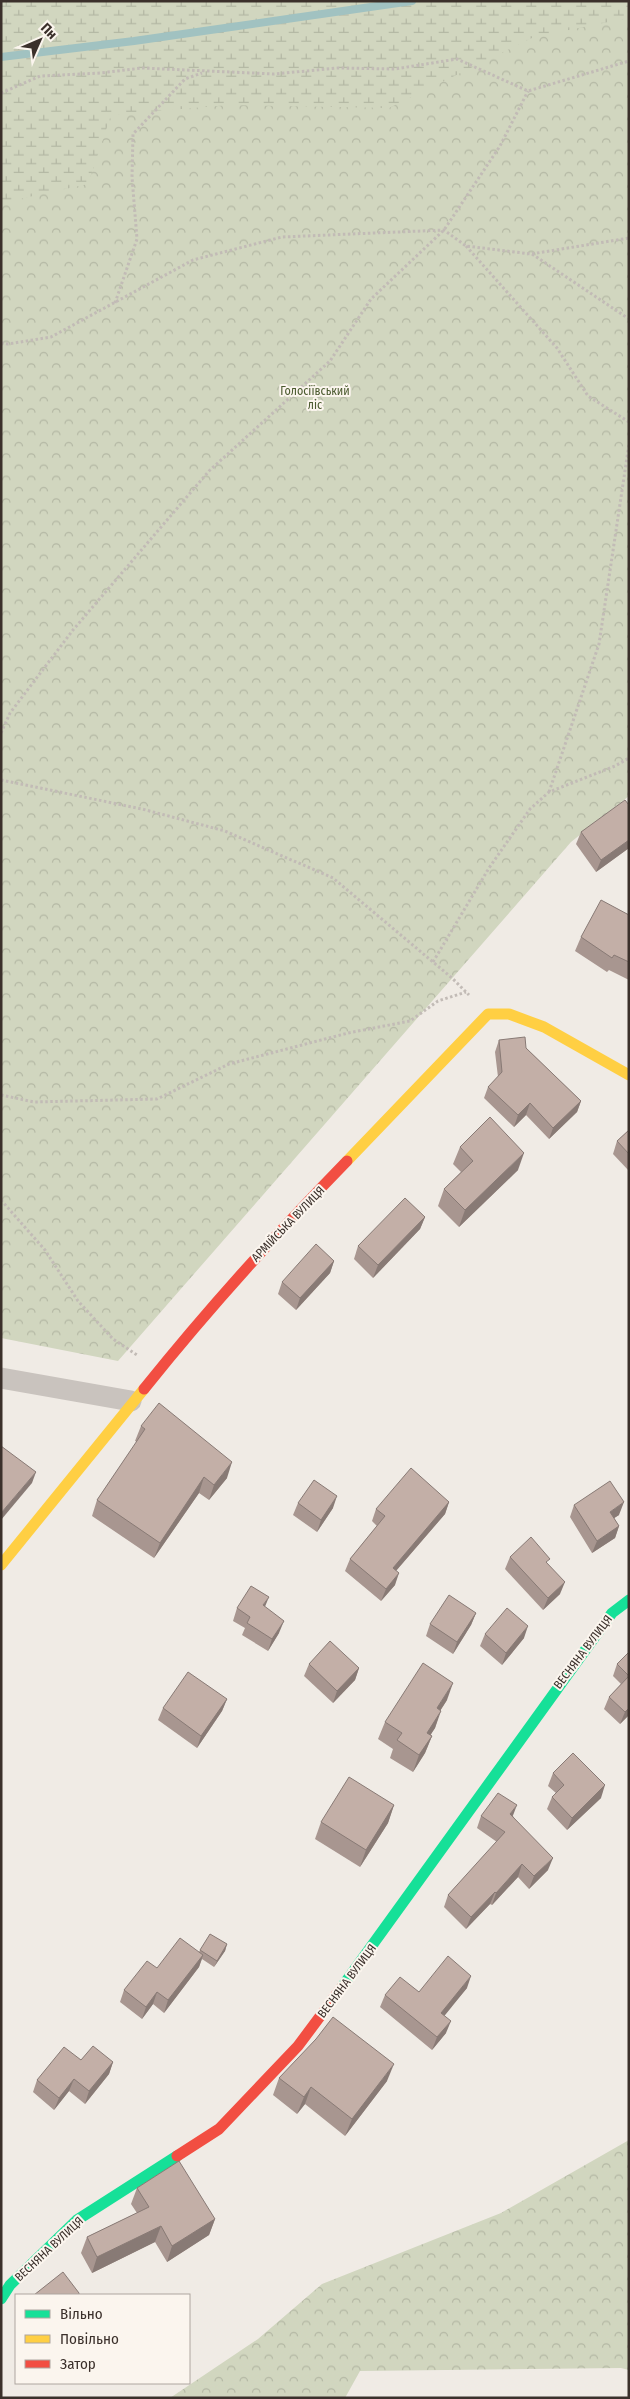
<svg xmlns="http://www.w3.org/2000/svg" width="630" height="2399" font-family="'Fira Sans Condensed',sans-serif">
<defs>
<pattern id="forest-crowns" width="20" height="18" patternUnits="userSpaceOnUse" patternTransform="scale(1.25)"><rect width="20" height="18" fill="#d1d6bf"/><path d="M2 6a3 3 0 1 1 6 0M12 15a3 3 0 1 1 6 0" fill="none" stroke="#b4b8a4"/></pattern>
<pattern id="wetland-marsh" width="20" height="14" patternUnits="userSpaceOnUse" patternTransform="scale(1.25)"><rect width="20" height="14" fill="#d1d6bf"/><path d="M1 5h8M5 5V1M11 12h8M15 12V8" fill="none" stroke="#b4b8a4"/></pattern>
</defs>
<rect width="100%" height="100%" fill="#f0ebe5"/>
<!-- forest -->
<g fill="url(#forest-crowns)">
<polygon points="1,1 629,1 629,796 571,842 118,1361 1,1338"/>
<polygon points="629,2140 629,2370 621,2368 360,2371 345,2398 170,2398 258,2339 322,2284 501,2213"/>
</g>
<!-- wetland -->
<polygon fill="url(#wetland-marsh)" points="1,1 629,1 629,8 623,19 534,37 389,108 229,105 111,115 88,184 1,203"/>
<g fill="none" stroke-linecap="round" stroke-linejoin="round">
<!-- stream -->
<polyline stroke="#a1c2c1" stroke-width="8" points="1,57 134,41 412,1"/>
<!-- path -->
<g stroke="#c2bbb6" stroke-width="3" stroke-dasharray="2.5 2.5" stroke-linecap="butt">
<polyline points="1,93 40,76 100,73 142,68 274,74 338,68 395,69 457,59 528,91 629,61"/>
<polyline points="466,246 557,348 588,396 629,422"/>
<polyline points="532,254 629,319"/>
<polyline points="115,303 137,239 132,177 133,134 185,79 202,73"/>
<polyline points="1,343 8,344 51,337 193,260 282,237 444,230 466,246 531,254 629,238"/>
<polyline points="1,733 10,713 73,630 209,471 330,361 371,299 444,230 500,146 528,91"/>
<polyline points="1,780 142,809 225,831 333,878 452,978 469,995"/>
<polyline points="549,792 599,644 629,444"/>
<polyline points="433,962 489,868 530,809 549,792 615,766 629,758"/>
<polyline points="1,1095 34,1102 157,1099 229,1064 348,1033 410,1021 438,1001 466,992"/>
<polyline points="1,1200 45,1250 78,1301 113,1339 137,1355"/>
</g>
<!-- street -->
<polyline stroke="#c9c3be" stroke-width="21" points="1,1378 131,1401"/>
<!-- fast -->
<g stroke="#16e098" stroke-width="11">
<polyline points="342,1987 612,1613 629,1600"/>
<polyline points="1,2299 10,2285 77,2220 177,2156"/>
</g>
<!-- slow -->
<g stroke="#ffcf43" stroke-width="11">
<polyline points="347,1161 488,1014 509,1014 544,1027 629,1075"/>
<polyline points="1,1565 144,1389"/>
</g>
<!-- jam -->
<g stroke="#f24e42" stroke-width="11">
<path d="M144,1389c64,-80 132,-155 203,-228"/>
<polyline points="177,2156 219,2129 298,2046 342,1987"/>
</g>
</g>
<!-- wall -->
<g fill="#a89690">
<polygon points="629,805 629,848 596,872 576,844 581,832"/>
<polygon points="629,915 629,980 609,970 607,972 575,951 581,937"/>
<polygon points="499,1040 526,1048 581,1101 577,1112 549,1139 526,1115 514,1127 484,1098 488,1087 498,1077 495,1052"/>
<polygon points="629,1130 629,1171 613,1154 617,1141"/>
<polygon points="460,1147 518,1170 459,1227 438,1206 444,1189 461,1172 453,1164"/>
<polygon points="425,1217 420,1229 373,1278 354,1259 358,1246"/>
<polygon points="334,1261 330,1273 296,1310 278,1294 282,1282"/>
<polygon points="141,1426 227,1478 209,1500 199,1493 154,1558 92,1516 97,1500 137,1442 135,1441"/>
<polygon points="449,1502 445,1514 396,1571 395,1585 381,1601 345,1571 350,1559 377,1526 372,1521 376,1509"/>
<polygon points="298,1503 333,1508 317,1532 293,1515"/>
<polygon points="574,1505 619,1515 614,1518 619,1526 615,1538 592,1553 570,1517"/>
<polygon points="510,1557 548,1564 560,1594 543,1610 505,1569"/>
<polygon points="265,1607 279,1633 268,1651 242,1635 245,1628 233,1621 237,1608"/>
<polygon points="476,1613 471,1625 453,1654 426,1636 430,1624"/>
<polygon points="485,1634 524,1638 502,1665 480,1646"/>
<polygon points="629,1652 629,1715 620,1724 604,1709 609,1697 621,1684 613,1676 617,1664"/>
<polygon points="309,1664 359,1668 355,1680 333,1703 304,1676"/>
<polygon points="227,1699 222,1711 197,1748 158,1720 163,1708"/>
<polygon points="447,1700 440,1711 435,1728 430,1735 432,1736 425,1753 413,1772 390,1758 393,1749 378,1739 385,1722"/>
<polygon points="553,1773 601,1798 567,1830 547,1809 552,1797 556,1793 548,1786"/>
<polygon points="394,1805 388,1823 360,1867 315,1839 321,1822"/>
<polygon points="481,1816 513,1816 548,1870 529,1889 518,1877 492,1905 490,1904 466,1929 444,1907 448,1895 497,1842 477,1828"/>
<polygon points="227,1944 225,1951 214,1967 202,1959 199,1967 164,2013 153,2004 142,2019 120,2002 124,1990 199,1952 200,1950"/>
<polygon points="467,1988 444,2015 446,2033 432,2050 380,2007 385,1995"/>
<polygon points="81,2060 113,2062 109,2074 85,2104 69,2091 54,2110 33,2092 37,2080"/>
<polygon points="279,2078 387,2081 345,2136 305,2104 297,2114 273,2095"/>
<polygon points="137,2188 215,2219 209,2235 167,2262 155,2242 92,2273 81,2253 87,2237 137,2213 131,2204"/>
</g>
<!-- shaded-wall -->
<g fill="#887a75">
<polygon points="629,840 629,848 596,872 601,860"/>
<polygon points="581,1101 577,1112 549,1139 553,1128"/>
<polygon points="530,1103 526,1115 514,1127 518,1115"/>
<polygon points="524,1153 518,1170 459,1227 465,1210"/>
<polygon points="425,1217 420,1229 373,1278 378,1265"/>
<polygon points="334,1261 330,1273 296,1310 300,1298"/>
<polygon points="232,1462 227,1478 209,1500 214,1485"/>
<polygon points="36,1472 32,1483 1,1520 1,1513"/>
<polygon points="204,1477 199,1493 154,1558 160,1543"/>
<polygon points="337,1496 333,1508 317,1532 321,1520"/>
<polygon points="449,1502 445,1514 388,1580 393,1568"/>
<polygon points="624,1502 619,1515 605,1524 610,1512"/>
<polygon points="619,1526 615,1538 592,1553 597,1541"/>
<polygon points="399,1573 395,1585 381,1601 386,1589"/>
<polygon points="565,1582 560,1594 543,1610 548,1598"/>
<polygon points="269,1597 264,1609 263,1605"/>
<polygon points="476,1613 471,1625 453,1654 457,1642"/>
<polygon points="284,1621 279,1633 268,1651 272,1639"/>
<polygon points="528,1626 524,1638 502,1665 506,1653"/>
<polygon points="359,1668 355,1680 333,1703 337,1691"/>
<polygon points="453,1683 447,1700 431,1725 437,1708"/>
<polygon points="227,1699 222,1711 197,1748 201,1736"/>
<polygon points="629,1708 629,1715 620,1724 625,1712"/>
<polygon points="441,1711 435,1728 421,1750 427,1733"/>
<polygon points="432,1736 425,1753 413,1772 419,1755"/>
<polygon points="605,1785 601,1798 567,1830 572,1818"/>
<polygon points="394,1805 388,1823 360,1867 366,1850"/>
<polygon points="517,1805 512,1818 510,1814"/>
<polygon points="553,1858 548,1870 529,1889 534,1876"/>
<polygon points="522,1864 518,1877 492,1905 496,1893"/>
<polygon points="495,1892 490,1904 466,1929 471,1917"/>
<polygon points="227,1944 225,1951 214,1967 217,1961"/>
<polygon points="203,1955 199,1967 164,2013 168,2000"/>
<polygon points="471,1976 467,1988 437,2025 441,2013"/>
<polygon points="157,1992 153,2004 142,2019 146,2007"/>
<polygon points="451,2021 446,2033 432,2050 437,2037"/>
<polygon points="113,2062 109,2074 85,2104 89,2091"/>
<polygon points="394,2064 387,2081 345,2136 352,2119"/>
<polygon points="74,2079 69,2091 54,2110 59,2098"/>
<polygon points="311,2087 305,2104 297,2114 304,2097"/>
<polygon points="215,2219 209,2235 167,2262 172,2246"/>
<polygon points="161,2226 155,2242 92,2273 97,2257"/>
</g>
<!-- building -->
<g fill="#c3afa7" stroke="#887a75">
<polygon points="625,800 629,805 629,840 601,860 581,832"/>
<polygon points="601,900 629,915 629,962 614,955 612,958 581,937"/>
<polygon points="525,1037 526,1048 581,1101 553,1128 530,1103 518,1115 488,1087 502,1072 499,1040"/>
<polygon points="490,1117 524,1153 465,1210 444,1189 473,1161 460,1147"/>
<polygon points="629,1130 629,1154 617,1141"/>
<polygon points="405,1198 425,1217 378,1265 358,1246"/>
<polygon points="316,1244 334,1261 300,1298 282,1282"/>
<polygon points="159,1403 232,1462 214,1485 204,1477 160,1543 97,1500 145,1429 141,1426"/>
<polygon points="1,1446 36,1472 1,1513"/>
<polygon points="411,1468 449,1502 393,1568 399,1573 386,1589 350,1559 385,1516 376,1509"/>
<polygon points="314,1480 337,1496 321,1520 298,1503"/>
<polygon points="610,1481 624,1502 610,1512 619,1526 597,1541 574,1505"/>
<polygon points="531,1537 550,1559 546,1562 565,1582 548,1598 510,1557"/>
<polygon points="251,1586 269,1597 263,1605 284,1621 272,1639 247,1623 250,1617 237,1608"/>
<polygon points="449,1595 476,1613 457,1642 430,1624"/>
<polygon points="507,1608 528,1626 506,1653 485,1634"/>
<polygon points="330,1641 359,1668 337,1691 309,1664"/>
<polygon points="629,1652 629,1676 617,1664"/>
<polygon points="423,1663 453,1683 437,1708 441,1711 427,1733 432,1736 419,1755 397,1740 402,1733 385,1722"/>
<polygon points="188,1672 227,1699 201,1736 163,1708"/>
<polygon points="629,1676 629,1708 625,1712 609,1697"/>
<polygon points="573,1753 605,1785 572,1818 552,1797 564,1785 553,1773"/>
<polygon points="349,1777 394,1805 366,1850 321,1822"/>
<polygon points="498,1793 517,1805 510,1814 553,1858 534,1876 522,1864 496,1893 495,1892 471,1917 448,1895 505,1832 481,1816"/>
<polygon points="210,1934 227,1944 217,1961 200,1950"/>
<polygon points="180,1938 203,1955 168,2000 157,1992 146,2007 124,1990 147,1961 157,1968"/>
<polygon points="448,1956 471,1976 441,2013 451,2021 437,2037 385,1995 400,1977 419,1992"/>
<polygon points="333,2017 394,2064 352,2119 311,2087 304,2097 279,2078 316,2039"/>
<polygon points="93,2046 113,2062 89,2091 74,2079 59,2098 37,2080 64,2047 81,2060"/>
<polygon points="179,2161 215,2219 172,2246 161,2226 97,2257 87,2237 149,2207 137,2188"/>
<polygon points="63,2272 79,2293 79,2295 34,2295"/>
</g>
<g text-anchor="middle" stroke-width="4" stroke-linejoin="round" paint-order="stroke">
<!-- park labels -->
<g font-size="12" fill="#4a5a2e" stroke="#fbf5ee">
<text x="315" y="395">Голосіївський<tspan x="315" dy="14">ліс</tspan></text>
</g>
<!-- street labels -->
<g font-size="12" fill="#3b302b" stroke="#fbf5ee">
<text transform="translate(288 1224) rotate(-46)" y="4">АРМІЙСЬКА ВУЛИЦЯ</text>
<text transform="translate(583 1652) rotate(-53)" y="4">ВЕСНЯНА ВУЛИЦЯ</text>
<text transform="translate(347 1981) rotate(-53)" y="4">ВЕСНЯНА ВУЛИЦЯ</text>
<text transform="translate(49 2249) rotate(-43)" y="4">ВЕСНЯНА ВУЛИЦЯ</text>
</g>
</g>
<!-- border -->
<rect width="630" height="2399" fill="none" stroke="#3b302b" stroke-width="5"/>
<!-- legend -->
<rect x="15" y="2294" width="175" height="90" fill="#fbf5ee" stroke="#aea6a0"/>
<rect x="25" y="2310" width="25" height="8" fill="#16e098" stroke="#aea6a0"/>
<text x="60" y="2319" font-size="15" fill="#3b302b">Вільно</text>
<rect x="25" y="2335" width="25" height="8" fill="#ffcf43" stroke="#aea6a0"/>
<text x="60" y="2344" font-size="15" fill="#3b302b">Повільно</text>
<rect x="25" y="2360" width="25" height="8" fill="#f24e42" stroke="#aea6a0"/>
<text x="60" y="2369" font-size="15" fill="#3b302b">Затор</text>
<!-- north arrow -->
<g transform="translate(40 40) rotate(45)" stroke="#fbf5ee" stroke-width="4" paint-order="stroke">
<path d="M0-4L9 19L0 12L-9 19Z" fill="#3b302b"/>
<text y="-8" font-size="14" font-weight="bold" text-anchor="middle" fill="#3b302b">Пн</text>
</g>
</svg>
